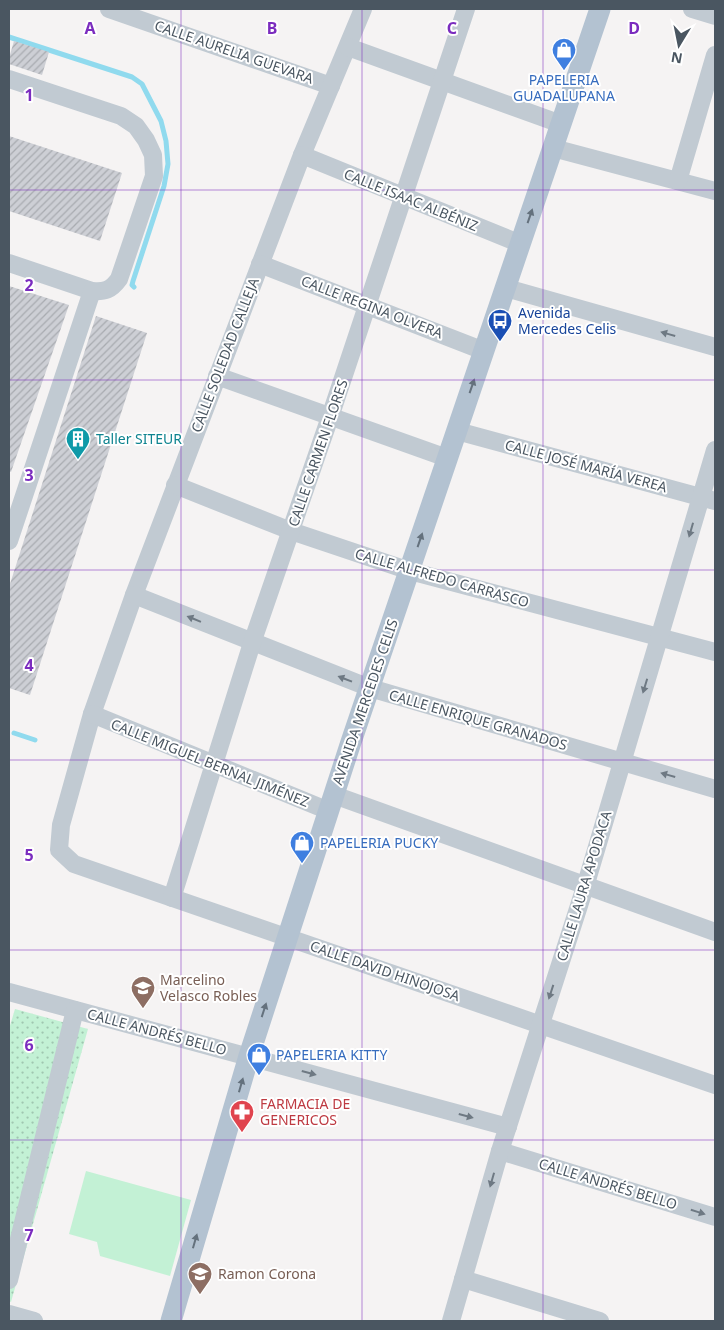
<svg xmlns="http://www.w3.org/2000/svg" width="724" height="1330" font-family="'Noto Sans',sans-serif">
<defs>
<pattern id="green-dots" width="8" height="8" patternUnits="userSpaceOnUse" patternTransform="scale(1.25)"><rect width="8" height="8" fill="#c3f1d5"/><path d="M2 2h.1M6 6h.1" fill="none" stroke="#a0c6b0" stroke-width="1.8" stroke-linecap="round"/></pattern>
<pattern id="building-hatch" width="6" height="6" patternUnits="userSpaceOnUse" patternTransform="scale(1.25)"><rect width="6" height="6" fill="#cdcfd5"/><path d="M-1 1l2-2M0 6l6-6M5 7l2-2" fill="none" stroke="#a8abb0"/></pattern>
</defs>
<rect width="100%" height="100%" fill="#f5f3f3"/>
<!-- green -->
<polygon fill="url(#green-dots)" points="15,1009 88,1029 11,1302 9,1301 9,1029"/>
<!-- pitch -->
<polygon fill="#c3f1d5" points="86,1171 191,1200 170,1276 100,1256 97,1242 69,1234"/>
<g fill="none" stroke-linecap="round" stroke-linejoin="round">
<!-- stream -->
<g stroke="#90daee" stroke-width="5">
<polyline points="9,37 132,77 142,84 161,121 166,141 168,164 164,186 133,281 132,285 134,287"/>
<polyline points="14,733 35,740"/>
</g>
</g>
<!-- building -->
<g fill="url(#building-hatch)">
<polygon points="14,41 49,52 42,75 9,64 9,58"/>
<polygon points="9,136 122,173 100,241 9,211"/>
<polygon points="9,286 69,305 11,472 9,471"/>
<polygon points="96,316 147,333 30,695 9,688 9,587"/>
</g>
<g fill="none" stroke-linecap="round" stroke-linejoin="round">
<!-- minor -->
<g stroke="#c1cad2" stroke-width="18">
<polyline points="109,9 331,86"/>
<polyline points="363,9 302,155 134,595 92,714 61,825 59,850 74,864 715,1085"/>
<polyline points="692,9 715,16"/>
<polyline points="348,47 561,124"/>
<path d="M9,79l112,37 15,10 10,14 7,15 1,21 -35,103c-8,11 -14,13 -27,12l-83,-28"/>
<polyline points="553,148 715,191"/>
<polyline points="302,155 521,244"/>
<polyline points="678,181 715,55"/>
<polyline points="260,264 484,351"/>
<polyline points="506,288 715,347"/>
<polyline points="217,376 447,458"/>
<polyline points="457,431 715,501"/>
<polyline points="175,485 291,531 410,571 715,652"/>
<polyline points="9,541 92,291"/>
<polyline points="134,595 370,688 715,789"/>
<polyline points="92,714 329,811"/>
<polyline points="334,795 715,932"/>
<polyline points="172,898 252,643 330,417 466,9"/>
<polyline points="9,992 508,1127"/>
<polyline points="500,1151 715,1217"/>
<polyline points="463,1279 600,1321"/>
<polyline points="9,1280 75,1010"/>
<polyline points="9,1314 34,1321"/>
<polyline points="451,1321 500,1151 585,887 715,450"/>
</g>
<!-- major -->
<polyline stroke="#b3c2d1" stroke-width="21" points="171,1321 249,1056 351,742 600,9"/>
</g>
<!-- one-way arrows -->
<defs><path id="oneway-solid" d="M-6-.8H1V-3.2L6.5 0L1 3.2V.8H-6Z" transform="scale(1.25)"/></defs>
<g fill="#64717d">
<use href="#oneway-solid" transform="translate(530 216) rotate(-71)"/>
<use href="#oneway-solid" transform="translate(472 386) rotate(-71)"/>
<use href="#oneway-solid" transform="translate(420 540) rotate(-71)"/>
<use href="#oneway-solid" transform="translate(264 1010) rotate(-72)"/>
<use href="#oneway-solid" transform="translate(241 1085) rotate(-74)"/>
<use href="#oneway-solid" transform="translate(195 1241) rotate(-74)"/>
</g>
<g fill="#6e7983">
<use href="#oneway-solid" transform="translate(668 334) rotate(-164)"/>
<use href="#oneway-solid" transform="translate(691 530) rotate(106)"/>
<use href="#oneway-solid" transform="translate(194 619) rotate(-158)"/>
<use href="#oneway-solid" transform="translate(345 679) rotate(-159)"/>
<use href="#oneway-solid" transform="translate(645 686) rotate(107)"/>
<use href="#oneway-solid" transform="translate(668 775) rotate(-164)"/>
<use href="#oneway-solid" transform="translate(551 992) rotate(108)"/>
<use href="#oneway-solid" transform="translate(309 1073) rotate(15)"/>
<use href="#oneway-solid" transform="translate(466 1116) rotate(15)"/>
<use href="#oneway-solid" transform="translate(492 1180) rotate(106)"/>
<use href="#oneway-solid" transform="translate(698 1212) rotate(17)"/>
</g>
<!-- grid -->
<path fill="none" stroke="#7b2cbf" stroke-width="1" stroke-opacity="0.55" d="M181,9v1312M362,9v1312M543,9v1312M9,190h706M9,380h706M9,570h706M9,760h706M9,950h706M9,1140h706"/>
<!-- icons -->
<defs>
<symbol id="shop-pin" viewBox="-11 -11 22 30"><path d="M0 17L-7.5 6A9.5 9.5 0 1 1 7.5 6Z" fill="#3f7fe0" stroke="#fff"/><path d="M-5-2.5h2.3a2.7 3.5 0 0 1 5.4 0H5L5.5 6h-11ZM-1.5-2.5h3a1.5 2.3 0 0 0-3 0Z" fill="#fff"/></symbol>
<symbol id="bus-pin" viewBox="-11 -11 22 30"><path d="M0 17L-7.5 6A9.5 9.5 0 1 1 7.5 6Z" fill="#1a4fb4" stroke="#fff"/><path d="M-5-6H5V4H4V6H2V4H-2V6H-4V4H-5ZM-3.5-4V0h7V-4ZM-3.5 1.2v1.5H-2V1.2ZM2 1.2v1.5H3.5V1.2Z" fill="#fff"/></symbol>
<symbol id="building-pin" viewBox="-11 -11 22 30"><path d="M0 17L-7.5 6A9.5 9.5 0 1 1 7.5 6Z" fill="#0f9aa8" stroke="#fff"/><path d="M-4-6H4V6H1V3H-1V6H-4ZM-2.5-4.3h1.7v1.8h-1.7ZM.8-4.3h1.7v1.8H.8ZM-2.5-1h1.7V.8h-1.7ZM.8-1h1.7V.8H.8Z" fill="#fff"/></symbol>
<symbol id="school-pin" viewBox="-11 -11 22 30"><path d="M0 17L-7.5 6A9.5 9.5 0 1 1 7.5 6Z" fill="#8d6e63" stroke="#fff"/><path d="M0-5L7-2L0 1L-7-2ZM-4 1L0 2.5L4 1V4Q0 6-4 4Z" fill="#fff"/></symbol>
<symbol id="pharmacy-pin" viewBox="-11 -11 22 30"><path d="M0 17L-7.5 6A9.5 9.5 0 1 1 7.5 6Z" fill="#e0444e" stroke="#fff"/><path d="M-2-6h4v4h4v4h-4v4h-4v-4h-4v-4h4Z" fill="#fff"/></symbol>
</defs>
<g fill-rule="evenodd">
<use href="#shop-pin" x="550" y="36" width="28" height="38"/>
<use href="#bus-pin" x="486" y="307" width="28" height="38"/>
<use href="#building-pin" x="64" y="425" width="28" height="38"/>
<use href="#shop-pin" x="288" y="829" width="28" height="38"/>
<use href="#school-pin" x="129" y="974" width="28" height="38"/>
<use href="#shop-pin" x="245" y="1041" width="28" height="38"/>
<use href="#pharmacy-pin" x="228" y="1098" width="28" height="38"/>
<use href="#school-pin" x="186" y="1260" width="28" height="38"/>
</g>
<g text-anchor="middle" stroke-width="4" stroke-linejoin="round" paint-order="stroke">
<!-- street labels -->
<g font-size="14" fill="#4a5661" stroke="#fff">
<text transform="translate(234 52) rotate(19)" y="5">CALLE AURELIA GUEVARA</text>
<text transform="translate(411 200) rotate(22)" y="5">CALLE ISAAC ALBÉNIZ</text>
<text transform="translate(372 307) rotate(21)" y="5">CALLE REGINA OLVERA</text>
<text transform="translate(225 355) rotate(-69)" y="5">CALLE SOLEDAD CALLEJA</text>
<text transform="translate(318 453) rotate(-71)" y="5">CALLE CARMEN FLORES</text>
<text transform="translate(586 466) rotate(15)" y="5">CALLE JOSÉ MARÍA VEREA</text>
<text transform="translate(442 578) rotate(16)" y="5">CALLE ALFREDO CARRASCO</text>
<text transform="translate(365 702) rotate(-71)" y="5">AVENIDA MERCEDES CELIS</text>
<text transform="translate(478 720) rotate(16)" y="5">CALLE ENRIQUE GRANADOS</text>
<text transform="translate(210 763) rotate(22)" y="5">CALLE MIGUEL BERNAL JIMÉNEZ</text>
<text transform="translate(584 886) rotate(-73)" y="5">CALLE LAURA APODACA</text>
<text transform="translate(385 971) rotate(19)" y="5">CALLE DAVID HINOJOSA</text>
<text transform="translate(157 1032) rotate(15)" y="5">CALLE ANDRÉS BELLO</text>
<text transform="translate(608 1184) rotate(17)" y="5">CALLE ANDRÉS BELLO</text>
</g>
<!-- shop labels -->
<g font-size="14" fill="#366cbe" stroke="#fff" text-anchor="start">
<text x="564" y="85" text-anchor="middle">PAPELERIA<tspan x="564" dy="16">GUADALUPANA</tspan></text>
<text x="320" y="848">PAPELERIA PUCKY</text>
<text x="276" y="1060">PAPELERIA KITTY</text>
</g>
<!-- transit labels -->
<g font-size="14" fill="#164399" stroke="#fff" text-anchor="start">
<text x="518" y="318">Avenida<tspan x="518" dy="16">Mercedes Celis</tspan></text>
</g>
<!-- culture labels -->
<g font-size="14" fill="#0d838f" stroke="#fff" text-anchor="start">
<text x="96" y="444">Taller SITEUR</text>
</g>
<!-- education labels -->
<g font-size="14" fill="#785e54" stroke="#fff" text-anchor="start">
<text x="160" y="985">Marcelino<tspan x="160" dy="16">Velasco Robles</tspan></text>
<text x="218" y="1279">Ramon Corona</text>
</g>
<!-- health labels -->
<g font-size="14" fill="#be3a42" stroke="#fff" text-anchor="start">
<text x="260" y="1109">FARMACIA DE<tspan x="260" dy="16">GENERICOS</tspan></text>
</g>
</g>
<g font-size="16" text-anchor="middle" font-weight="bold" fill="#7b2cbf" stroke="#fff" stroke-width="4" stroke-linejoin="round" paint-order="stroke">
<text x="90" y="34">A</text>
<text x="272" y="34">B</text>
<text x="452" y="34">C</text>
<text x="634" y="34">D</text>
<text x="29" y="101">1</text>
<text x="29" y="291">2</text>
<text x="29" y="481">3</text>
<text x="29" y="671">4</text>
<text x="29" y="861">5</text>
<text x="29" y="1051">6</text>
<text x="29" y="1241">7</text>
</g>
<!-- border -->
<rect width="724" height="1330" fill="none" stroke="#4a5661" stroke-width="20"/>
<!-- north arrow -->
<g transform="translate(679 45) rotate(190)" stroke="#ffffff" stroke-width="4" paint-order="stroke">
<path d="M0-4L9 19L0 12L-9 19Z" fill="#4a5661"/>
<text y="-8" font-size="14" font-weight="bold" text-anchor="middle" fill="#4a5661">N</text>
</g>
</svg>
